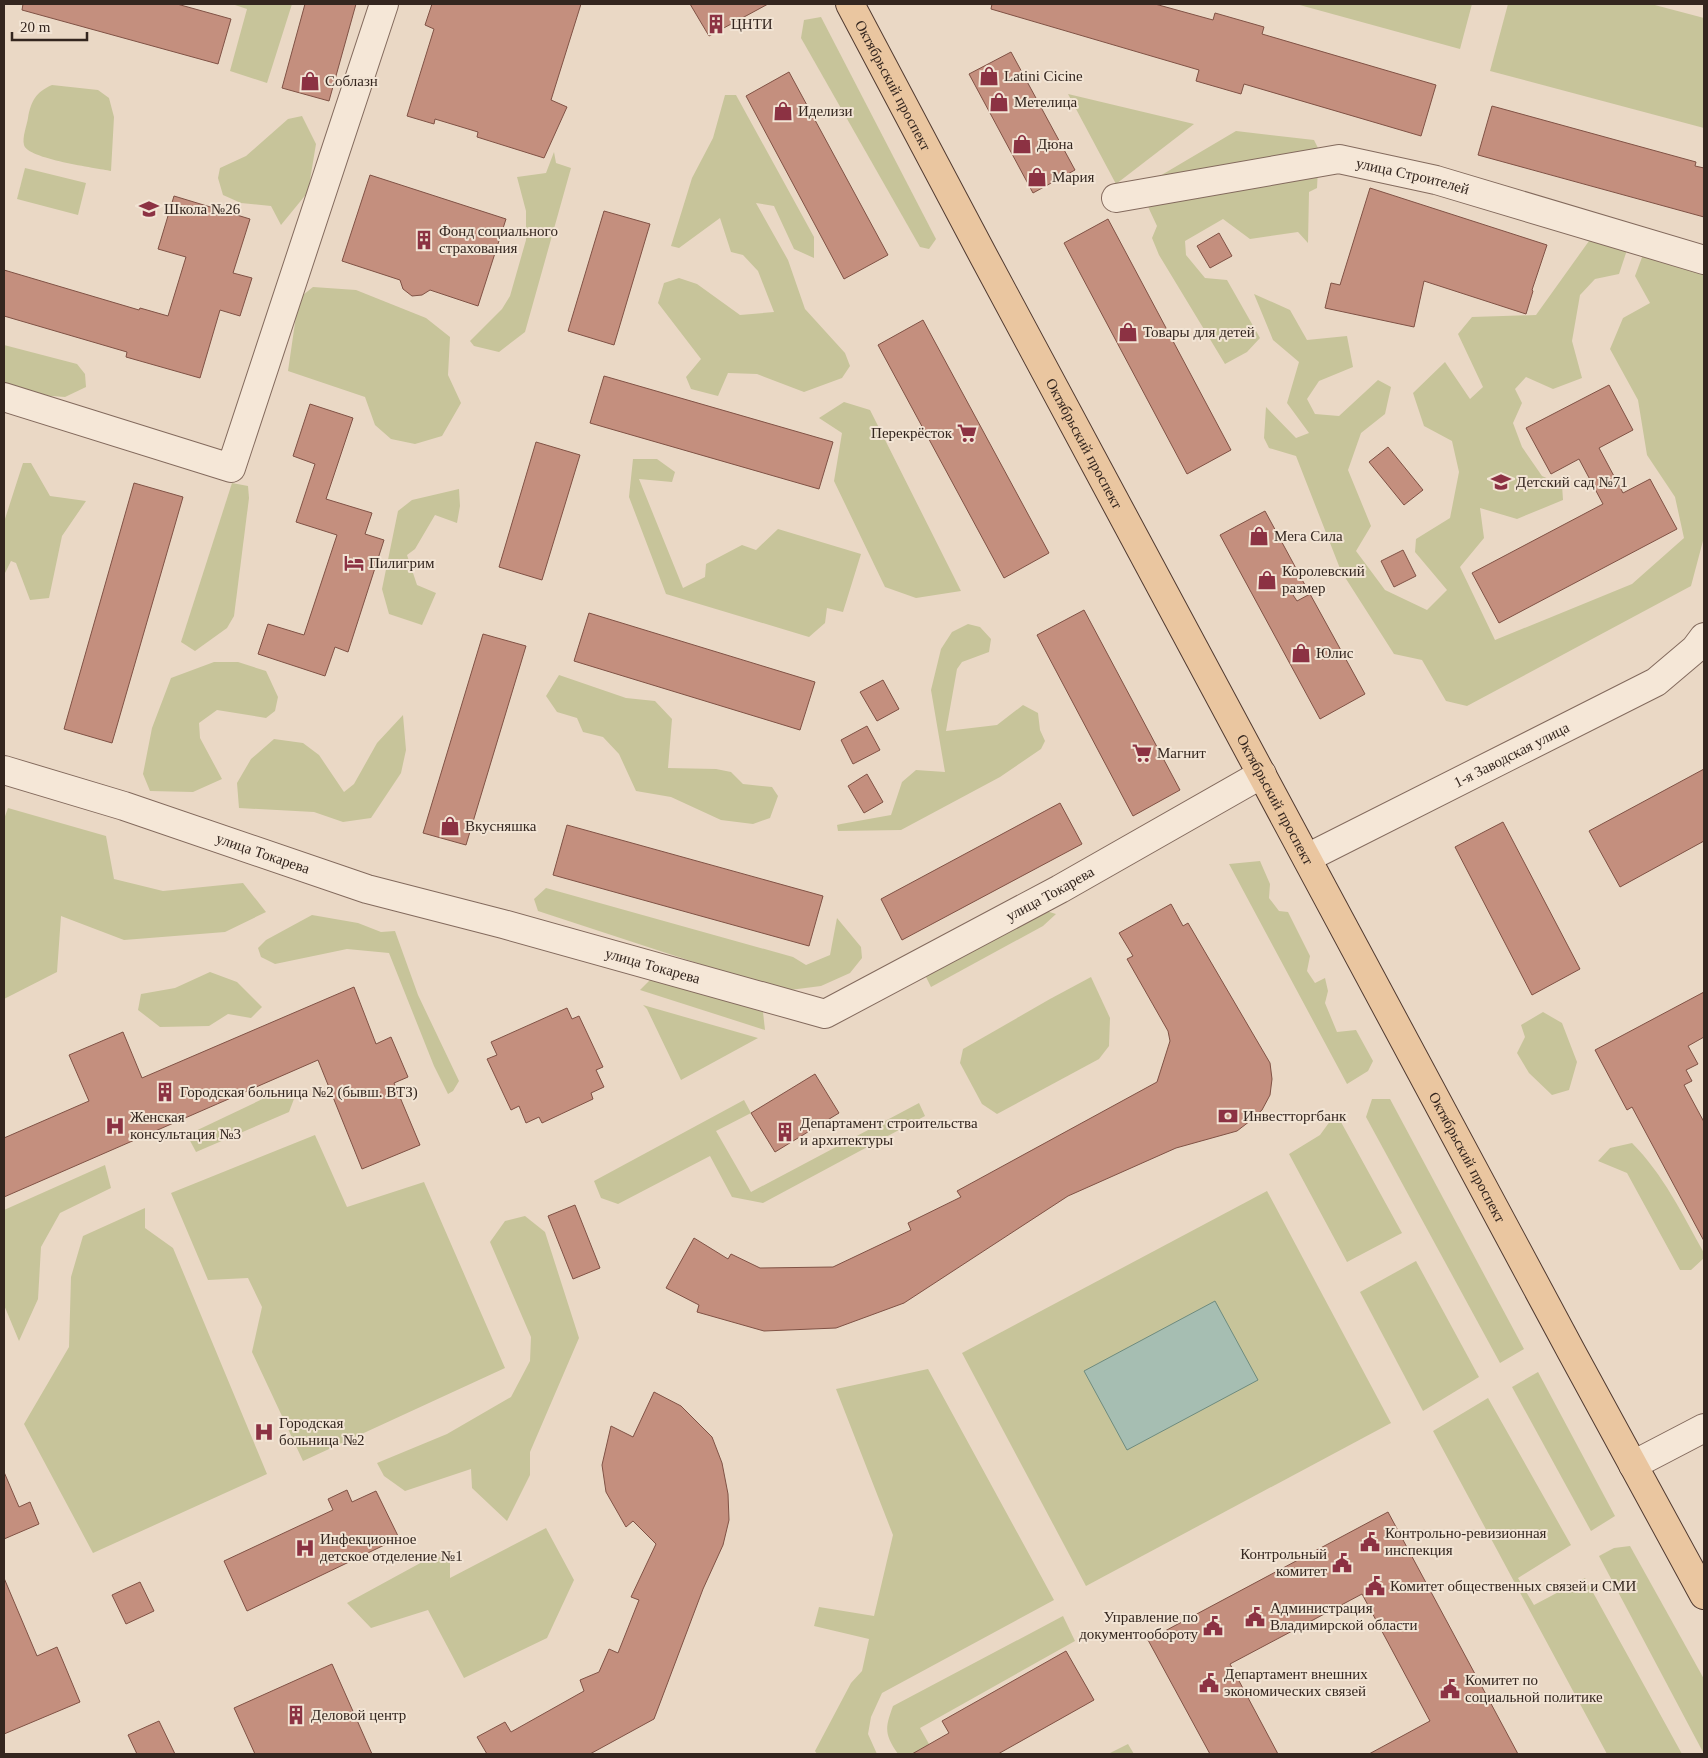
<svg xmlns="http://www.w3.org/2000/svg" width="1708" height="1758" font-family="'Times New Roman',serif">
<rect width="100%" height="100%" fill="#ead8c5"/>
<!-- green -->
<g fill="#c7c49a">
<polygon points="232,4 292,4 267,83 230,71 247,9"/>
<polygon points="1296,4 1472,4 1460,49"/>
<polygon points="1508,4 1651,4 1704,18 1704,128 1490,71"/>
<polygon points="821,17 936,239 929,249 920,247 801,38 804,20"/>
<path d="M52,85l46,5 11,8 5,19 -3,54c-14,-3 -84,-12 -87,-26 -2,-8 3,-20 4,-27 3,-17 8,-26 24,-33z"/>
<polygon points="1068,94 1194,124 1116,184"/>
<polygon points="725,95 736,95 814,237 814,258 794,249 774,206 756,203 788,260 805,309 845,353 850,366 842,378 804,392 757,374 728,373 718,396 691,389 686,377 701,359 658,303 664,283 679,278 697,284 740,315 774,312 758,271 743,255 731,252 720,218 679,248 671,246 692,178 713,138"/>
<polygon points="302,116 316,144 308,192 281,225 271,206 241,203 223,195 218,178 220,168 246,156 288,119"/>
<polygon points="1236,131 1314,140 1319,150 1317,188 1309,192 1308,243 1298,232 1250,239 1223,219 1185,241 1186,255 1205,278 1227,280 1260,338 1247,352 1225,364 1159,255 1152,238 1157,226 1143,196 1148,183"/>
<polygon points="554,152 556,163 571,168 525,332 499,352 474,346 470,341 502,309 510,296 526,240 526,211 517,177 546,173"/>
<polygon points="25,168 86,183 78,215 17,199"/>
<polygon points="1589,241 1630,241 1619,274 1595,279 1580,295 1572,341 1582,378 1553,389 1526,377 1515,389 1522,403 1513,423 1522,447 1542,476 1562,485 1563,500 1517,519 1480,508 1484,538 1460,567 1495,640 1632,584 1684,538 1675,497 1647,455 1638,400 1610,349 1623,318 1650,303 1635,276 1647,244 1704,256 1704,537 1691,586 1467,706 1446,701 1422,660 1394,654 1341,571 1296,456 1269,448 1264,438 1266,407 1296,438 1309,433 1287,403 1299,362 1273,340 1254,294 1290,310 1307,340 1347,336 1353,367 1319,381 1307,399 1315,414 1339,416 1378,380 1391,387 1385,414 1361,433 1348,470 1371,526 1356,551 1385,590 1427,610 1447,590 1415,552 1416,539 1450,518 1459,472 1452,441 1424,426 1413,393 1445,362 1470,399 1483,387 1458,334 1472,317 1536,315"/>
<polygon points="313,287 356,290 426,318 450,337 448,375 461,403 442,436 415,444 391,439 375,425 365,397 288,371 296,316 303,295"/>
<polygon points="4,345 77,364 85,374 86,387 65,397 11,393 4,390"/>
<polygon points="844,402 870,410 961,591 916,598 885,587 834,481 842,433 819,418"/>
<polygon points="633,459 657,459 675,472 672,482 639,479 683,588 705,577 706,564 742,545 756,550 778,529 861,554 843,612 827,608 825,623 809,637 666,594 629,497"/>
<polygon points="23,463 31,463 50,496 86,501 62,536 49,598 30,600 16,563 11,561 4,575 4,522"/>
<polygon points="232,483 248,486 249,498 234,616 227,628 195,651 181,642"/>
<polygon points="459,489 460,506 457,523 435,515 415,549 407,555 417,585 436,593 422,625 389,614 382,589 398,511 412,500"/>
<polygon points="968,624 980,627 991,639 989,652 962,662 957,669 946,731 997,725 1023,705 1038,713 1040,730 1045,741 1041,749 1000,777 901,830 838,831 837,825 841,824 891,815 902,782 916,770 945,772 931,690 941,649 952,632"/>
<polygon points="214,662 238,662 266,671 278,697 275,711 266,718 217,710 199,723 200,738 222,779 193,792 150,791 143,774 152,728 171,678"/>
<polygon points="559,675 626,698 655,701 672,719 668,768 716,769 731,772 743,784 772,787 778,796 770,818 753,824 721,820 671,797 636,791 619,754 603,737 583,732 577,718 557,712 546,696"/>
<polygon points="403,715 406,750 401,773 371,818 343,822 314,812 239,808 237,783 251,759 274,739 303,743 319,755 344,792 354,784 377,743"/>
<polygon points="8,808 106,836 114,879 163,891 243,883 266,912 225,932 124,940 61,916 57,972 4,999 4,819"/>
<polygon points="1260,861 1270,884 1269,898 1279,911 1288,912 1310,956 1307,971 1315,983 1325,978 1328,991 1325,1003 1337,1032 1356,1030 1373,1061 1368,1071 1347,1084 1229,864"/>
<polygon points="546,888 793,957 806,965 830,955 837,918 861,947 862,958 850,973 821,986 782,991 538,911 534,899"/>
<polygon points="1043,910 1056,914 1043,926 931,987 923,971"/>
<polygon points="312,915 358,923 381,932 395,931 418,995 459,1081 453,1091 448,1094 434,1066 389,953 347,949 275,964 261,957 258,948 266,940"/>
<polygon points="210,972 237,982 262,1007 251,1018 228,1014 209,1026 160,1027 138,1010 141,994 175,988"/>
<polygon points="1091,977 1110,1018 1109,1046 1099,1059 997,1114 982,1104 960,1063 963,1049 1050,999"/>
<polygon points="652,978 763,1012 765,1030 640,990"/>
<polygon points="643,1005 758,1038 681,1080 647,1009"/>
<polygon points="1543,1012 1562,1023 1577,1062 1569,1090 1552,1095 1529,1073 1517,1053 1525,1037 1521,1025"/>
<polygon points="297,1091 289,1112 196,1152 187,1135 271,1095"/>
<polygon points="1372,1099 1390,1099 1524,1349 1500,1363 1366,1117"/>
<polygon points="744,1100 751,1113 716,1131 751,1192 919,1103 925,1116 763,1203 732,1197 710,1156 618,1204 601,1198 594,1181"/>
<polygon points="1336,1113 1402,1233 1347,1262 1289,1154 1320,1135"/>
<polygon points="315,1135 347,1207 424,1182 505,1368 303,1461 252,1352 262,1307 248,1278 208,1280 171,1193"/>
<path d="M1632,1143c31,31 51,72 72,110v5l-13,12h-11l-53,-97 -29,-12 12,-13z"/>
<polygon points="105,1165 111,1188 60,1213 41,1247 38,1299 19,1341 4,1305 4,1210"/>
<polygon points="1267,1191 1391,1423 1086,1586 962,1353"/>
<polygon points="145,1208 145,1228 173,1248 267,1474 93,1553 24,1424 69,1347 71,1277 83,1236"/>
<polygon points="525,1216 545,1232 579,1338 530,1452 530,1475 507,1521 472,1488 471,1469 405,1491 384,1476 377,1463 447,1434 511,1397 530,1361 531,1337 490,1242 505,1221"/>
<polygon points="1416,1261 1479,1377 1423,1411 1360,1292"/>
<polygon points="928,1369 1054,1600 882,1693 871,1717 868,1734 877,1754 817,1754 815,1751 851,1683 862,1671 869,1639 814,1626 819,1607 874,1616 893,1535 836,1389"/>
<polygon points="1538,1372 1615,1516 1591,1531 1512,1387"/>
<polygon points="1488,1398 1571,1545 1518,1578 1534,1605 1585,1578 1682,1754 1607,1754 1433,1431"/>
<polygon points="546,1528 574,1580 547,1638 464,1678 428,1610 371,1628 347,1603 424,1561 450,1555 450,1578"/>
<polygon points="1630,1546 1704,1679 1704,1754 1599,1556 1614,1548"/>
<path d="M1063,1616l12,25 -155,87 9,16 -10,6 2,4h-23c-14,-20 -13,-26 -5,-48z"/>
<polygon points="1128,1744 1134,1754 1108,1754"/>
</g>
<!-- water -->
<polygon fill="#a6beb2" stroke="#6e8b7e" points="1215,1301 1258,1380 1127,1450 1084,1371"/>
<!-- building -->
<g fill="#c48f7e" stroke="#805245">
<polygon points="23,4 177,4 231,19 218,64 22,10"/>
<polygon points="305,4 356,4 329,101 282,88"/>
<polygon points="432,4 581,4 551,100 567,107 544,158 477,137 478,132 435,119 434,124 407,116 434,29 425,25"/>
<polygon points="690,4 768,4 709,36"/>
<polygon points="992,4 1155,4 1213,20 1215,13 1264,27 1262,34 1436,85 1421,136 1244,84 1241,94 1196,81 1199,70 991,9"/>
<polygon points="1011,52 1075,170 1033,193 969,74"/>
<polygon points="789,72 888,255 844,279 746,96"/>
<polygon points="1492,106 1696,162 1695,166 1704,168 1704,217 1478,155"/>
<polygon points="370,175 506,219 478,306 430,290 422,295 412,296 403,289 400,280 342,261"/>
<polygon points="1370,188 1547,245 1532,290 1533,291 1526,314 1424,281 1414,327 1325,308 1331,283 1340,285"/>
<polygon points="174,196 250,219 233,273 252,278 240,316 220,310 200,378 126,357 127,352 4,316 4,270 139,310 140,308 168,316 186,257 158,249"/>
<polygon points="604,211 650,224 614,345 568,331"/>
<polygon points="1108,219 1231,450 1187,474 1064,243"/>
<polygon points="1219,233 1232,256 1210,268 1197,246"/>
<polygon points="923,320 1049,553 1004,578 878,345"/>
<polygon points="604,376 833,442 819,489 590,423"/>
<polygon points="1609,385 1633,430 1599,448 1623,493 1650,479 1677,529 1499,623 1472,573 1603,504 1579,459 1551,474 1526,428"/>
<polygon points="310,404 353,418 326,499 372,513 365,534 384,540 348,652 335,647 325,676 258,654 268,624 304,635 337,535 296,522 315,464 293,456"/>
<polygon points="536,442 580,455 542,580 499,567"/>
<polygon points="1388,447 1423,490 1404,505 1369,462"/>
<polygon points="134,483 183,497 112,743 64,729"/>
<polygon points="1265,511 1305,585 1293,595 1297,601 1310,594 1365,694 1320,719 1220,535"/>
<polygon points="1403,550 1416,576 1394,587 1381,561"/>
<polygon points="1084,610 1180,790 1133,816 1037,635"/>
<polygon points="589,613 815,682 800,730 574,661"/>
<polygon points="483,634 526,646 466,845 423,833"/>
<polygon points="883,680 899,709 877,721 860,692"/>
<polygon points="867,726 880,750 853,764 841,740"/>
<polygon points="1704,769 1704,841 1620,887 1589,831"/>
<polygon points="867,774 883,802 864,813 848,786"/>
<polygon points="1060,803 1082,844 902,940 881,899"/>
<polygon points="1503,822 1580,969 1532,995 1455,847"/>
<polygon points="567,825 823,896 809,946 553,875"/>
<polygon points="1171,904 1183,926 1188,923 1270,1063 1272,1079 1270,1095 1262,1110 1250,1121 1237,1131 1176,1148 1068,1196 904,1303 836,1328 764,1331 697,1312 699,1305 666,1288 694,1238 728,1259 731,1254 760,1268 833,1267 911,1230 908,1223 961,1197 957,1191 1157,1082 1170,1041 1168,1031 1127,959 1133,956 1119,933"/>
<polygon points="354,987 376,1044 391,1037 408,1077 394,1083 420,1145 362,1169 318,1060 4,1197 4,1138 89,1101 69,1055 123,1032 142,1078"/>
<polygon points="1704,992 1704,1037 1688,1046 1698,1064 1686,1070 1692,1081 1684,1085 1704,1122 1704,1241 1632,1107 1627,1110 1595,1050"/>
<polygon points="567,1008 572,1019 579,1016 603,1067 596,1070 604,1087 591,1093 593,1099 542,1123 539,1117 526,1123 519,1106 511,1110 487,1059 497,1055 491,1042"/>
<polygon points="815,1074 839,1113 775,1152 751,1113"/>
<polygon points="575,1205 600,1268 573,1279 548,1216"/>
<polygon points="654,1392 681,1406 712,1437 722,1463 728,1494 729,1520 723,1545 703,1589 654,1719 590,1754 487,1754 477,1737 505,1722 511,1732 584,1691 580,1680 599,1672 609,1649 618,1653 639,1600 631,1597 656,1544 633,1521 626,1527 606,1492 602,1465 611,1426 633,1437"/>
<polygon points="4,1472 19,1507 30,1502 39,1524 4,1539"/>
<polygon points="347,1490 352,1502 376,1491 399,1538 247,1611 224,1561 333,1510 328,1499"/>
<polygon points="1388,1512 1518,1754 1369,1754 1430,1721 1362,1594 1230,1664 1278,1754 1210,1754 1148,1640"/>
<polygon points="4,1578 37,1656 57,1647 80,1702 4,1734"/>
<polygon points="140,1582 154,1611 126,1624 112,1595"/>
<polygon points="1066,1651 1094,1700 998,1754 912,1754 949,1733 942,1721"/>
<polygon points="332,1664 372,1754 255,1754 234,1708"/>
<polygon points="159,1721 175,1754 137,1754 128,1735"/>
</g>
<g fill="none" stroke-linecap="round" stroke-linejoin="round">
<defs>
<g id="minor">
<path id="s1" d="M1116,198l223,-39 97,21 268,80"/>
<polyline points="4,397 231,468 384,4"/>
<path id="s2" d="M4,770l120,36 243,83 136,35 322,90 235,-125 202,-115"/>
<path id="s3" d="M1307,858l349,-176 39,-33 9,-12"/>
<polyline points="1633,1465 1704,1428"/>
</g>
<g id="major">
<path id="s4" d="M850,4l134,253 587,1094 133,244"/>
</g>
</defs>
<!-- minor casing -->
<use href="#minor" stroke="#836a5d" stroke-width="30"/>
<!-- major casing -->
<use href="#major" stroke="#513a30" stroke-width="30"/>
<!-- minor -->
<use href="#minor" stroke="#f5e7d7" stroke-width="28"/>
<!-- major -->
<use href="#major" stroke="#eac6a0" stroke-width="28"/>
</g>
<!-- icons -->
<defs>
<symbol id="building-bare" viewBox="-9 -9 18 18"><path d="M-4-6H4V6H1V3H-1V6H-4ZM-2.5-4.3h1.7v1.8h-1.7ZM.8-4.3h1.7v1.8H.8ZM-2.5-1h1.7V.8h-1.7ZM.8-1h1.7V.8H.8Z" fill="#8c3243" stroke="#f2e4d4" stroke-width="2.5" paint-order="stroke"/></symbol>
<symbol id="shop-bare" viewBox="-9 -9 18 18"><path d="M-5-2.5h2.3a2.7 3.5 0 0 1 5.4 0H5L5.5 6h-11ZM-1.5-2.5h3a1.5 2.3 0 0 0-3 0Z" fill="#8c3243" stroke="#f2e4d4" stroke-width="2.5" paint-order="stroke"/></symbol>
<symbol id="school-bare" viewBox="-9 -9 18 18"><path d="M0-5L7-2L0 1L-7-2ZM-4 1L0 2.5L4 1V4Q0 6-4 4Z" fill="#8c3243" stroke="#f2e4d4" stroke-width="2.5" paint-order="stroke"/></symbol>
<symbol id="supermarket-bare" viewBox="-9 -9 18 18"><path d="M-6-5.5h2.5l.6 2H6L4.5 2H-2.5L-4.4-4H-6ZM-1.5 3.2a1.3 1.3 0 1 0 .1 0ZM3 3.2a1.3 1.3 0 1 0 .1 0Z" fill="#8c3243" stroke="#f2e4d4" stroke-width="2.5" paint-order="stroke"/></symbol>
<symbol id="hotel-bare" viewBox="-9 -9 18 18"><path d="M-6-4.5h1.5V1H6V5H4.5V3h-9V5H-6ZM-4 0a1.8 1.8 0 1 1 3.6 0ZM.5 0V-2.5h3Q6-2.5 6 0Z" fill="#8c3243" stroke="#f2e4d4" stroke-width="2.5" paint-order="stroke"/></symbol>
<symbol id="bank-bare" viewBox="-9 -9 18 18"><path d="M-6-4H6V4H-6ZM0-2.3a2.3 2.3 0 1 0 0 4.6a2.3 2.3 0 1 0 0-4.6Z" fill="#8c3243" stroke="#f2e4d4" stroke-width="2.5" paint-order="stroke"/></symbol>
<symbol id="hospital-bare" viewBox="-9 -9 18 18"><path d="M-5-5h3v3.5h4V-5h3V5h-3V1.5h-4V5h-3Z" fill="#8c3243" stroke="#f2e4d4" stroke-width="2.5" paint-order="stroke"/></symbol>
<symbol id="civic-bare" viewBox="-9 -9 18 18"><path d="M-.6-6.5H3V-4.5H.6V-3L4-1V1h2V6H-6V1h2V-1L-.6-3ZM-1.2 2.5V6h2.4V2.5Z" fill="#8c3243" stroke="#f2e4d4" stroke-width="2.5" paint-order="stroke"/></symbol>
</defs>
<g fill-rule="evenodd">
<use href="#building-bare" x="702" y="10" width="28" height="28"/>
<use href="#shop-bare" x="975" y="62" width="28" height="28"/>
<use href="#shop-bare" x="296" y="67" width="28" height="28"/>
<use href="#shop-bare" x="985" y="88" width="28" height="28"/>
<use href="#shop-bare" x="769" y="97" width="28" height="28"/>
<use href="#shop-bare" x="1008" y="130" width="28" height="28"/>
<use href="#shop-bare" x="1023" y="163" width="28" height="28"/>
<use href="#school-bare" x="135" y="195" width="28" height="28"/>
<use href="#building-bare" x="410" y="226" width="28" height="28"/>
<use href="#shop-bare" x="1114" y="318" width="28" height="28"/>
<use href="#supermarket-bare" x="953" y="419" width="28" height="28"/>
<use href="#school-bare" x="1487" y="468" width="28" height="28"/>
<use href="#shop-bare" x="1245" y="522" width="28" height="28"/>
<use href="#hotel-bare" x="340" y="549" width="28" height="28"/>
<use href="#shop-bare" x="1253" y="566" width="28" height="28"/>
<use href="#shop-bare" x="1287" y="639" width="28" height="28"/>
<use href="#supermarket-bare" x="1128" y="739" width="28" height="28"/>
<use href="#shop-bare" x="436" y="812" width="28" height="28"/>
<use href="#building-bare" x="151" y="1078" width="28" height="28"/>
<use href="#bank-bare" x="1214" y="1102" width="28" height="28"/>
<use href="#hospital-bare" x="101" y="1112" width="28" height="28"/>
<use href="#building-bare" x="771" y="1118" width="28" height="28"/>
<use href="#hospital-bare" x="250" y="1418" width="28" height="28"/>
<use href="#civic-bare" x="1356" y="1528" width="28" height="28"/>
<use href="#hospital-bare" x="291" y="1534" width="28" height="28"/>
<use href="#civic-bare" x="1328" y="1549" width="28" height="28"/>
<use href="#civic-bare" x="1361" y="1572" width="28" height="28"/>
<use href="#civic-bare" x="1241" y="1603" width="28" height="28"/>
<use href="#civic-bare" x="1199" y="1612" width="28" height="28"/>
<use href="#civic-bare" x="1195" y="1669" width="28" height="28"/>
<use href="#civic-bare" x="1436" y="1675" width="28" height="28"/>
<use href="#building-bare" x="282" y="1701" width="28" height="28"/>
</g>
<g text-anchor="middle" stroke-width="4" stroke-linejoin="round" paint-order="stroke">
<!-- poi labels -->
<g font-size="15" fill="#34261f" stroke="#f2e4d4" text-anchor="start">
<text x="731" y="29">ЦНТИ</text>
<text x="1004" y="81">Latini Cicine</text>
<text x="325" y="86">Соблазн</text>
<text x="1014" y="107">Метелица</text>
<text x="798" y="116">Иделизи</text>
<text x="1037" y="149">Дюна</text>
<text x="1052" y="182">Мария</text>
<text x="164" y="214">Школа №26</text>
<text x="439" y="236">Фонд социального<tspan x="439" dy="17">страхования</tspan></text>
<text x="1143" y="337">Товары для детей</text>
<text x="952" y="438" text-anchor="end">Перекрёсток</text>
<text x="1516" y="487">Детский сад №71</text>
<text x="1274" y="541">Мега Сила</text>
<text x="369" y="568">Пилигрим</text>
<text x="1282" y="576">Королевский<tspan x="1282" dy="17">размер</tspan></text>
<text x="1316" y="658">Юлис</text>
<text x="1157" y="758">Магнит</text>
<text x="465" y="831">Вкусняшка</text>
<text x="180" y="1097">Городская больница №2 (бывш. ВТЗ)</text>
<text x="1243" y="1121">Инвестторгбанк</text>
<text x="130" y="1122">Женская<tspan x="130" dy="17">консультация №3</tspan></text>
<text x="800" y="1128">Департамент строительства<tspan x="800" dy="17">и архитектуры</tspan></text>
<text x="279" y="1428">Городская<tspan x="279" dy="17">больница №2</tspan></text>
<text x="1385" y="1538">Контрольно-ревизионная<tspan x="1385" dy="17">инспекция</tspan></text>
<text x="320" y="1544">Инфекционное<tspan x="320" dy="17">детское отделение №1</tspan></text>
<text x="1327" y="1559" text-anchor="end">Контрольный<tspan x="1327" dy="17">комитет</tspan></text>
<text x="1390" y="1591">Комитет общественных связей и СМИ</text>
<text x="1270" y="1613">Администрация<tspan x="1270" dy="17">Владимирской области</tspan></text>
<text x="1198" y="1622" text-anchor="end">Управление по<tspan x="1198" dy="17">документообороту</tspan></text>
<text x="1224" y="1679">Департамент внешних<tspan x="1224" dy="17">экономических связей</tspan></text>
<text x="1465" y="1685">Комитет по<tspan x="1465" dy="17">социальной политике</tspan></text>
<text x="311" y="1720">Деловой центр</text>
</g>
<!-- street labels -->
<g font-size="15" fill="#34261f" stroke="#f2e4d4">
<text dy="5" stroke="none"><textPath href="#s4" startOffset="92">Октябрьский проспект</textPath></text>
<text dy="5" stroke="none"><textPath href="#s1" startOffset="302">улица Строителей</textPath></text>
<text dy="5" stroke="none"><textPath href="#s4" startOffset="498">Октябрьский проспект</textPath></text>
<text dy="5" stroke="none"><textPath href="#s3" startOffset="229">1-я Заводская улица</textPath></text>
<text dy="5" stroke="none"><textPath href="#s4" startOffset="902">Октябрьский проспект</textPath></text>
<text dy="5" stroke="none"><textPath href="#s2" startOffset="272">улица Токарева</textPath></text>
<text dy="5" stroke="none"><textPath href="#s2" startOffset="1112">улица Токарева</textPath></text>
<text dy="5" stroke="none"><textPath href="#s2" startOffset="678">улица Токарева</textPath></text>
<text dy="5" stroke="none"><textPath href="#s4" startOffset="1308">Октябрьский проспект</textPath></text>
</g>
</g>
<!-- border -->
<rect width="1708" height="1758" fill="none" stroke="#34261f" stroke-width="10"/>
<!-- scale -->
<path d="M12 32v8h75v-8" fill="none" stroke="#34261f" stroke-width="2.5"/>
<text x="20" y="32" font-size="15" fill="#34261f" stroke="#f2e4d4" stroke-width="4" paint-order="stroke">20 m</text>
</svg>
